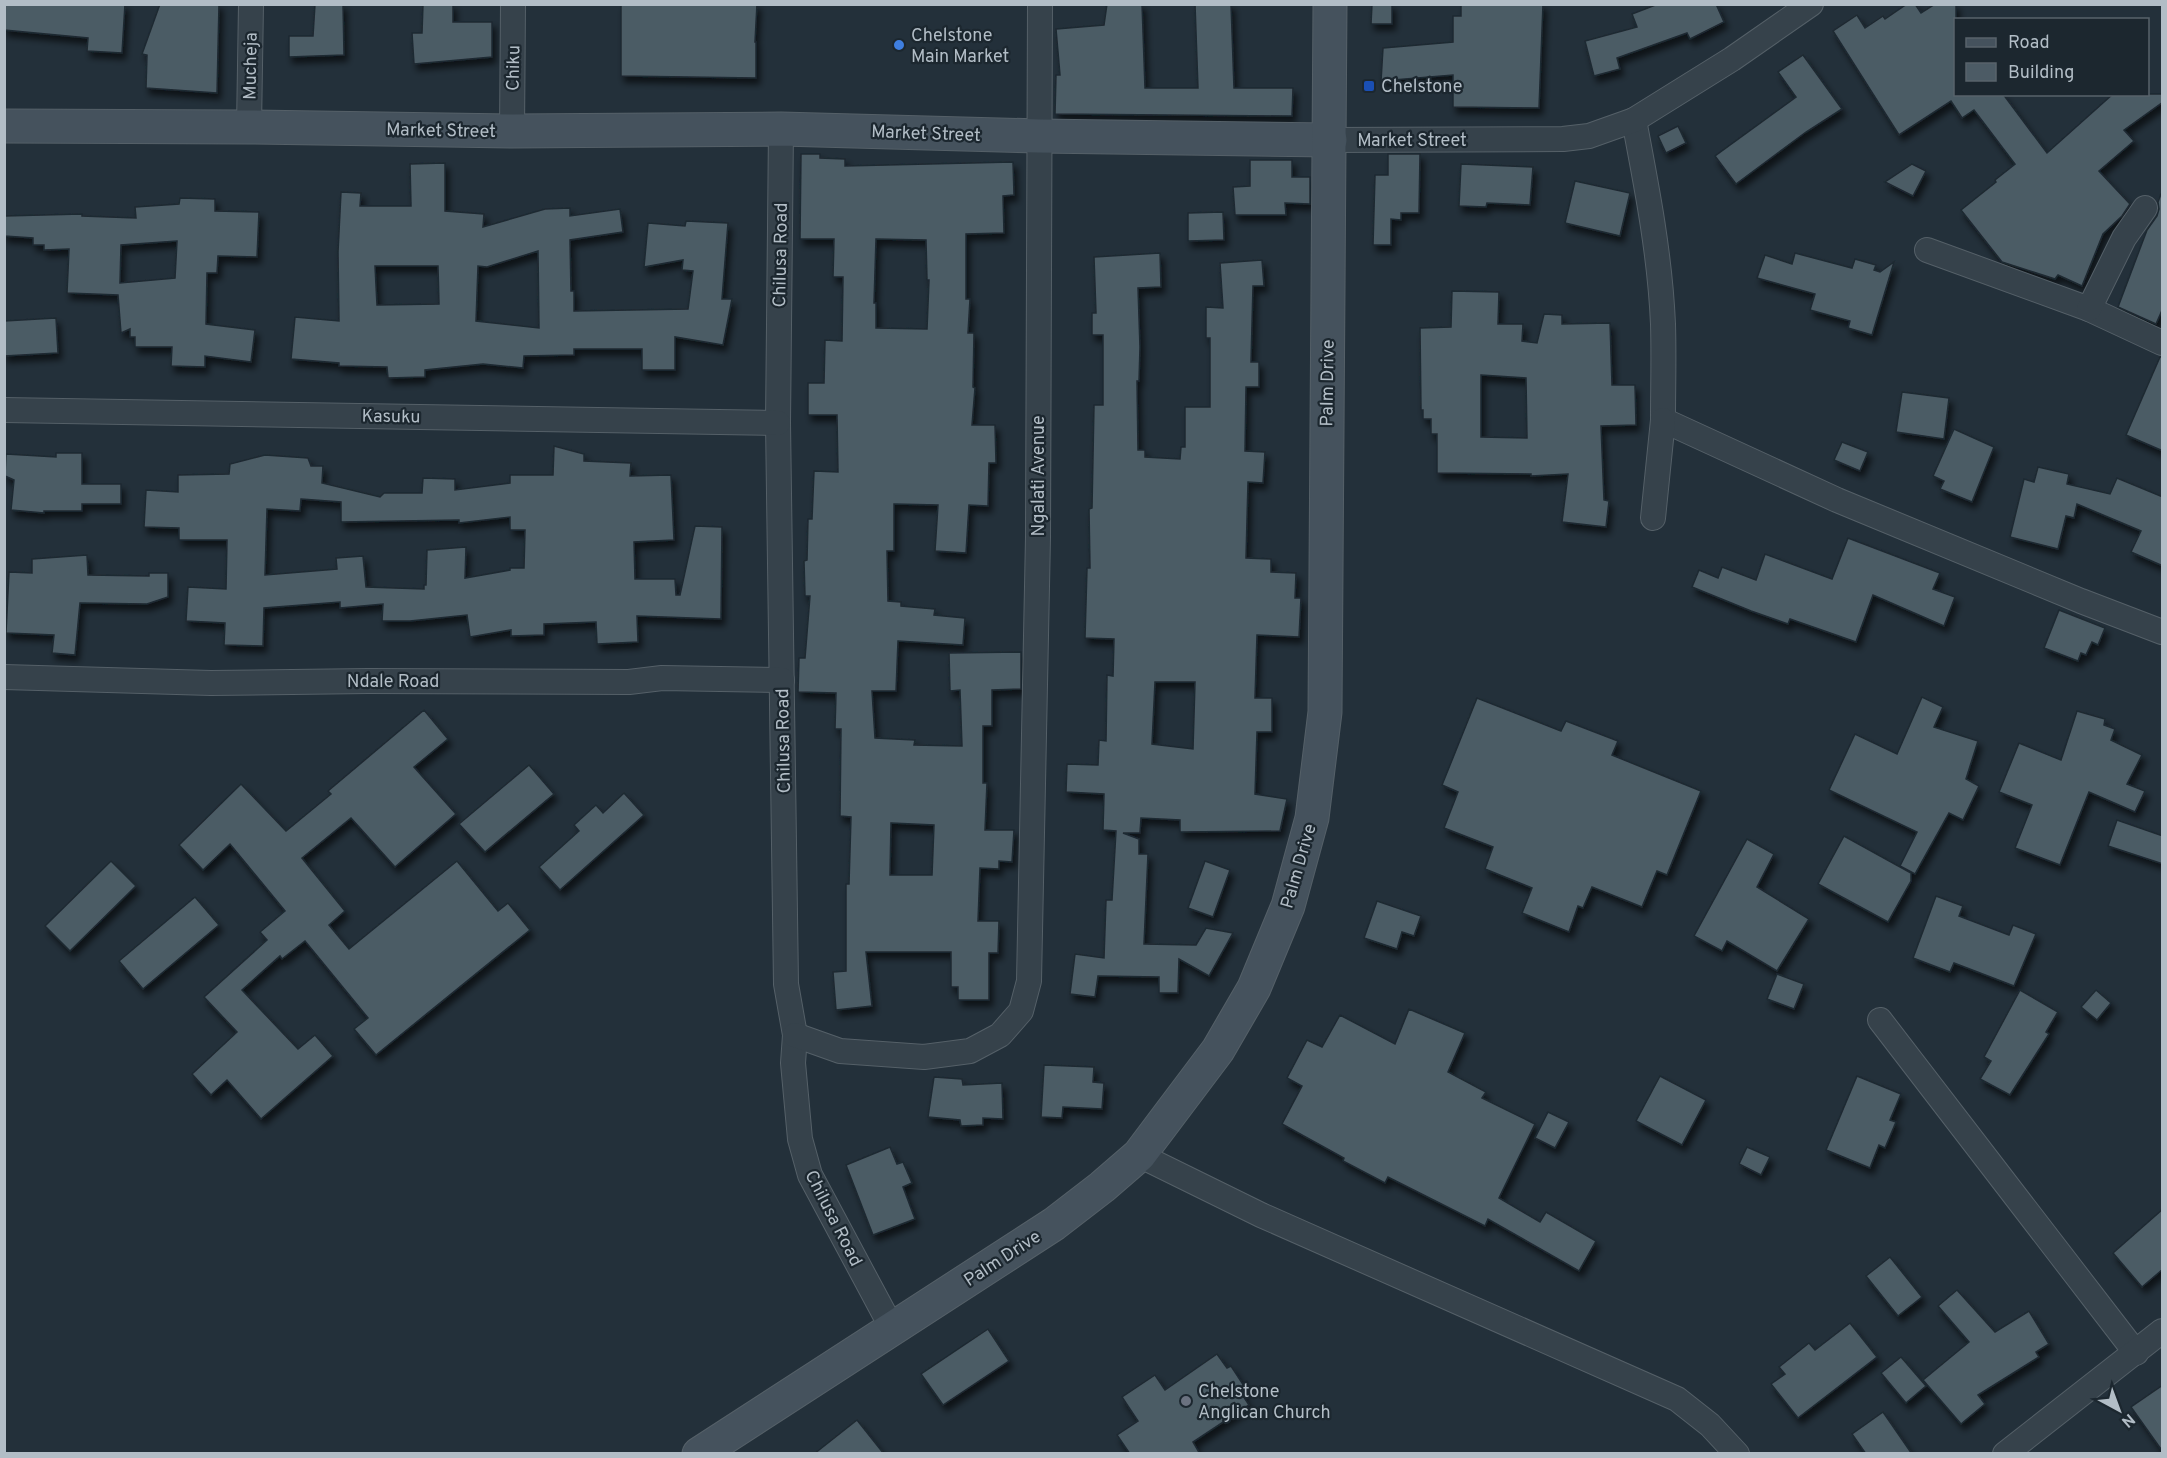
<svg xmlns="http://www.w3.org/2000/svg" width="2167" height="1458" font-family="Overpass,sans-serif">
<defs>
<filter id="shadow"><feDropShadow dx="3.5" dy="6" stdDeviation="3" flood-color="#0009"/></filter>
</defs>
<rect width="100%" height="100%" fill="#23303a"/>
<!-- building -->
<g fill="#4c5b65" stroke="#1e2931" stroke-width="1.5" fill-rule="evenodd" filter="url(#shadow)">
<polygon points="4,4 125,4 122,53 87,51 88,38 4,30"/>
<polygon points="160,4 219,4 217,93 146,88 147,55 142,54"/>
<polygon points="315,4 343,4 344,55 289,57 289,36 313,36"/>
<polygon points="423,4 453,4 453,22 492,22 492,57 414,64 412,33 422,33"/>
<polygon points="621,4 757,4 755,42 756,42 756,78 621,76"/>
<polygon points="1107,4 1142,4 1145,88 1198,88 1195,4 1231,4 1234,88 1293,88 1292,116 1055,114 1056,75 1060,75 1056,29 1104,25"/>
<polygon points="1372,4 1392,4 1392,24 1371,24"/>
<polygon points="1461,4 1543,4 1539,108 1453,107 1453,75 1381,81 1383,48 1453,42 1453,16 1461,16"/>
<polygon points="1658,4 1716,4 1724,22 1690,39 1687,33 1617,58 1620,69 1594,76 1585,41 1637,27 1632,14"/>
<polygon points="1907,4 1915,4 1921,13 1935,4 1956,4 1956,94 2003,94 2047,153 2113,94 2163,94 2163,102 2124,130 2134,141 2099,171 2130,204 2122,216 2103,234 2082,286 2058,275 2055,279 2002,262 1961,210 1996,182 1995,180 2015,164 1974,110 1962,118 1951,101 1899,135 1833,31 1857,15 1865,28 1883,16 1885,19"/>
<polygon points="1803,55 1842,109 1806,132 1736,184 1715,156 1796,97 1778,72"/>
<polygon points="1678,126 1686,143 1666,153 1658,136"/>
<path d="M801,154h19v4l25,1v7l168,-4 1,33 -11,1 1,37 -38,1v65h4l-2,34h6l-1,54 2,1 -3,37h23l1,38h-7l-1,43 -19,-1 -3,48 -31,-2 3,-46 -44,-1v47h-7l1,50 13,1v4l34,3 -1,6 31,3 -2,27 -65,-4 -2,50h-24l3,47 40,2 -1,5 48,1 -2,-56 -10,1 -1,-38 72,-1v37l-29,1v36h-9v57h4l-2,47h29l-2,32 -13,-1v8l-19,-1 -2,53h21l-1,32h-9v47h-31v-13h-7v-35h-85l6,54 -36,4 -3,-38 13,-1v-87h3l2,-67 -11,-1 1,-87h-6l1,-36 -38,-1 1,-34h6l5,-62h-5l-1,-35 3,-1 1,-41h4l2,-48 24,1 -1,-57h-29v-32h16l1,-43 17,1 1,-64h-10l1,-38h-34zM876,239l50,1 1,40h2l-2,49 -51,-1v-25h-2zM891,823l43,2 -2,50h-42z"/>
<polygon points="1388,154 1420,154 1419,213 1401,213 1401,220 1391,219 1391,245 1373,245 1375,175 1388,175"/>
<polygon points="1250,160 1292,160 1292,177 1310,177 1310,204 1285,203 1286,215 1235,215 1233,187 1250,186"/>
<path d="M445,163v48l39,3 -1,13 62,-18 25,-1v8l50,-7 3,23 -53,8 1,51h3v20l114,-2 5,-38 -11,-1 1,-10 -39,7 4,-44 37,3 1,-5 42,2 -6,76h10l-9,46 -48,-8v33h-33v-21h-68v6l-50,1 -1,12 -40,-4 -58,6v7l-37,1 -1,-11 -48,-1v-3l-48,-4 4,-42 44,4 -1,-69 3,-60 20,1 -1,13h51l-1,-42zM538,251l1,77 -63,-7 2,-55 9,1zM375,266h63l1,38 -62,1z"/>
<polygon points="1461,164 1533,167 1530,205 1487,203 1486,207 1459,206"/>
<polygon points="1912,164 1926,171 1913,196 1885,182"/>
<polygon points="1575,181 1630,193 1620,236 1565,223"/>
<polygon points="2161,194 2163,194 2163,308 2156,324 2118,307 2147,230 2157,216 2159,209 2158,202"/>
<path d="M180,198l35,1v12l44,1 -2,45 -39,-1 -1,17h-10l-1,51 49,6 -4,32 -46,-6v11l-34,-1 1,-19h-37v-10h-5v-8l-9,4 -3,-38 -51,-2 2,-44 -25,1v-5h-11v-7l-29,-2v-20l78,-2v2l54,2 -1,-11 44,-3zM177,241l-2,37 -55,5 1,-38z"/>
<polygon points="1223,212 1224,240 1188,241 1188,213"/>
<path d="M1160,253l1,34 -23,1 2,59 -1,34h-2l1,69h7v7l35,2 1,-12h4v-40h25v-69h-4v-31l17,1 -3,-45 42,-3 2,26h-11l-2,76h8v25h-13l-1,64 20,1 -2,31 -15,-1 -2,76 25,1v13l25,1 -1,25h6l-2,39 -42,-2 -2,63h17v34h-15l-2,62 32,5 -7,32 -100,1v-12l-39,-2 -1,15h-17l16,6v15h9l-4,90 52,1 10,-17 27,5 -24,43 -30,-17 -1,34h-19v-16l-61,-1 -3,21 -25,-3 5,-40 29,4 2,-58h6l4,-69 -13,-1 1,-36 -38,-2 1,-28 31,1 1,-25 7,1 1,-66 6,1 1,-37 -29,-1 2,-70h3l-1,-59 3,-1 2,-103h9v-70h-11v-22h4l-2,-56zM1155,682h40l-2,67 -41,-5z"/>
<polygon points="1795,253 1852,268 1855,259 1876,265 1874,270 1880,272 1894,262 1872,335 1848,328 1850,321 1810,310 1815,294 1757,278 1765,255 1792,264"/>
<path d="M1452,291l47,1 -1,32h25l-1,17 15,2 7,-29 18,1v9l48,-1 2,62h23l1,40 -35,1 3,74 5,1 -3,26 -44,-5 6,-48 -37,2v-2l-94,-1v-39h-6v-15h-8v-9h-2l-1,-82 31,-1zM1481,375l45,3 1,60 -46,-1z"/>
<polygon points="56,318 58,353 4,356 4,321"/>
<polygon points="2160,357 2163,357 2163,451 2126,435"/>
<polygon points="1902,392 1949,398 1944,439 1896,432"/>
<polygon points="1954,429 1994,447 1972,502 1940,489 1944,481 1933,476"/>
<polygon points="1842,442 1868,452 1860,471 1834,460"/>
<path d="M554,446l30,8v7l47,2 -1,13 41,-1 3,65 -40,2 1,37h40l1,16h4l15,-69 27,1 -1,92 -84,-3 1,26 -41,2 -1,-22 -52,2v11l-33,1v-6l-41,7 -3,-22 -57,6h-28l1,-17 -43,4v-6l-76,6 -1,38 -39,-1 1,-22 -39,-2 2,-34 38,2 1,-49h-48v-12l-35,-1 2,-37 32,2v-17l51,-1 1,-10 35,-9 43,3 3,8h12l-1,17 58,14 4,-4h38l1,-15 32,1v11l55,-7v-8h43zM301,499l40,3v20l118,-2v3l51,-6v13h15l-1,38h-14v2l-45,8 1,-31 -39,3 -1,35h-2v4l-58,-2 -3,-31 -27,2 1,11 -72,6 2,-66 33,2z"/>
<polygon points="56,453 82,453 82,484 121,484 121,504 82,504 82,511 44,511 44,513 11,510 14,480 5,476 6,454 56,457"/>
<polygon points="2038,467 2069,474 2067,484 2110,494 2117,478 2163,497 2163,566 2131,552 2141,531 2077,504 2074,518 2066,516 2058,549 2010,537 2024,479 2034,482"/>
<polygon points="1848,538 1940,573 1933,589 1955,597 1944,626 1873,595 1856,642 1790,619 1788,624 1751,611 1692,587 1699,570 1718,578 1722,567 1756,580 1765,554 1832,579"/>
<polygon points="87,555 88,575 149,576 149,573 168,573 168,597 147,604 80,603 75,655 52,653 54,635 6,633 9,572 32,573 32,559"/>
<polygon points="2059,610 2105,628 2098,645 2092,642 2086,655 2081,653 2078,661 2044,648"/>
<polygon points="1922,697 1943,707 1934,727 1978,741 1966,779 1979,786 1963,820 1949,813 1915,874 1900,866 1917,832 1829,790 1855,734 1897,754"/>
<polygon points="1477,698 1561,731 1566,721 1618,741 1612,755 1701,791 1667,875 1657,871 1642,907 1592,887 1583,908 1578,906 1569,932 1522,913 1532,888 1485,869 1493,847 1444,828 1458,792 1442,785"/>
<polygon points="424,710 448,739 414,767 456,814 395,867 351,818 302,858 345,911 329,925 349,949 457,861 498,911 508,903 530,930 376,1055 354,1029 368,1018 305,941 282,959 280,956 242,990 298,1049 315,1035 333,1056 261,1119 227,1080 211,1095 192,1074 237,1032 204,997 267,940 260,932 285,911 230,844 203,870 179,845 241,784 286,831 331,794 328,791"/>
<polygon points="2077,711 2105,719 2104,725 2115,729 2111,740 2142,755 2127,784 2145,791 2135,812 2089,792 2060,865 2015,848 2032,805 1999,792 2019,743 2061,760"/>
<polygon points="529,765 554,794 485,852 459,824"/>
<polygon points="624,793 644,815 560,890 539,867 579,831 574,825 596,805 603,813"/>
<polygon points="2117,820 2163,836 2163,864 2108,846"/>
<polygon points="1844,836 1911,873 1911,881 1888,922 1818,884"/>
<polygon points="1747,839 1774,854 1757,887 1809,919 1777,971 1727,941 1722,951 1694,936"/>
<polygon points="111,861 136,886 70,951 45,926"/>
<polygon points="1205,861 1230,870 1213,917 1188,908"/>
<polygon points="1936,896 1963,906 1959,916 2009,935 2013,925 2036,934 2014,986 1954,963 1950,972 1913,958"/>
<polygon points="195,897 219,925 143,989 119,961"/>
<polygon points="1377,901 1421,916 1414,936 1402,932 1397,949 1364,938"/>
<polygon points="1777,974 1804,984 1794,1009 1767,999"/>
<polygon points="2020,990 2058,1012 2046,1032 2049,1034 2010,1095 1980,1079 1991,1061 1984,1057"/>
<polygon points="2096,990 2111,1003 2097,1020 2081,1007"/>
<polygon points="1409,1009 1465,1033 1448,1072 1486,1092 1482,1098 1535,1124 1499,1198 1540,1222 1546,1212 1596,1241 1579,1271 1488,1219 1485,1226 1388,1177 1385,1183 1343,1161 1344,1158 1282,1124 1302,1086 1287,1078 1307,1040 1322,1047 1340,1015 1395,1044"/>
<polygon points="1044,1065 1094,1067 1093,1082 1104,1083 1102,1109 1063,1107 1062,1118 1041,1117"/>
<polygon points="1660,1076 1706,1100 1682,1145 1636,1121"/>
<polygon points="1857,1076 1901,1094 1890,1120 1896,1122 1885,1148 1879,1145 1870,1168 1826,1150"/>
<polygon points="934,1077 962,1079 963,1085 1002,1083 1003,1119 983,1118 983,1125 961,1126 960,1120 928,1117"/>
<polygon points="1548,1112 1569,1122 1555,1148 1535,1138"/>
<polygon points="890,1147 897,1164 903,1162 912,1183 903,1187 915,1219 873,1235 846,1165"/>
<polygon points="1747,1147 1770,1157 1761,1175 1739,1164"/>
<polygon points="2163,1209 2163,1269 2142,1287 2113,1253"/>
<polygon points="1890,1257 1922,1297 1898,1316 1866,1276"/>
<polygon points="1957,1290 1995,1332 2029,1311 2049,1344 2036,1352 2039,1357 1978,1395 1985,1404 1961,1424 1923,1380 1969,1342 1938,1306"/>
<polygon points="1850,1323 1877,1357 1798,1418 1771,1384 1785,1374 1779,1367 1809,1343 1815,1350"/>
<polygon points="988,1329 1009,1361 943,1405 921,1374"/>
<polygon points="1217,1354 1227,1368 1231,1366 1246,1389 1241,1393 1249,1405 1193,1442 1200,1454 1130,1454 1117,1435 1138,1421 1122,1397 1155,1375 1165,1390"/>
<polygon points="1901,1357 1926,1386 1906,1403 1881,1373"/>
<polygon points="2163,1385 2163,1452 2131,1407"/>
<polygon points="1883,1412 1912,1454 1866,1454 1852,1434"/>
<polygon points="857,1420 884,1454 814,1454"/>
</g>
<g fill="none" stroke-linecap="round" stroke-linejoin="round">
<defs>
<g id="street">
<path d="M1634,120c13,68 26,135 29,204 1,32 0,64 0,96l174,80 244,101 81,31"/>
<polyline points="249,127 251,4"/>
<polyline points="781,129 778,423 786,984 795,1035 793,1063 800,1139 810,1175 893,1330"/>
<polyline points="512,131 513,4"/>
<polyline points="1330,140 1563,139 1589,136 1634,120 1732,59 1811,4"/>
<polyline points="1927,250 2089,309 2162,343"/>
<polyline points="2089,309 2124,238 2145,208"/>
<polyline points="4,410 778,423"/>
<polyline points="1653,518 1663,420"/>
<polyline points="4,677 211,683 368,681 629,682 662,678 782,680"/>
<polyline points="1880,1020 2136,1353"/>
<polyline points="795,1035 840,1051 924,1057 970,1051 1000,1035 1021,1011 1029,981 1038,537 1040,4"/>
<polyline points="1139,1155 1261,1215 1677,1399 1710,1425 1737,1454"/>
<polyline points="2005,1454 2162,1331"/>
</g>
<g id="secondary">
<polyline points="4,126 249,127 512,131 781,129 1039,136 1330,140"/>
<polyline points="699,1454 1054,1224 1102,1187 1139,1155 1218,1050 1254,988 1288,906 1312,818 1325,712 1330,4"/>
</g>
</defs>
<!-- street casing -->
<use href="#street" stroke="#556068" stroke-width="26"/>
<!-- secondary casing -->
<use href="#secondary" stroke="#556068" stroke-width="35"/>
<!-- street -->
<use href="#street" stroke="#36424b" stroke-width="24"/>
<!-- secondary -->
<use href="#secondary" stroke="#45525d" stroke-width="33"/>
</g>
<!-- markers -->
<circle fill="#3f7fe0" stroke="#1c272f" stroke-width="2" cx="899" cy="45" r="6"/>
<rect fill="#1a4fb4" stroke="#1c272f" stroke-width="2" x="1363" y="80" width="12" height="12" rx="3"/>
<circle fill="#6b7280" stroke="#1c272f" stroke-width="2" cx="1186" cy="1401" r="6"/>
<g text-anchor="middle" stroke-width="4.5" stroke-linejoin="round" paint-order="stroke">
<!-- poi labels -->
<g font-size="18" fill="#b2bdc6" stroke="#1c272f" text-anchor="start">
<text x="911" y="41">Chelstone<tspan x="911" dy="21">Main Market</tspan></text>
<text x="1381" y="92">Chelstone</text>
<text x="1198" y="1397">Chelstone<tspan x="1198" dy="21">Anglican Church</tspan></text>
</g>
<!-- street labels -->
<g font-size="18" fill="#b2bdc6" stroke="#1c272f">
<text transform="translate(250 66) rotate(-89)" y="6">Mucheja</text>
<text transform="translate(513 68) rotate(-89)" y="6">Chiku</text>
<text transform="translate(441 130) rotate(1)" y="6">Market Street</text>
<text transform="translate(926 133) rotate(2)" y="6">Market Street</text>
<text x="1412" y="146">Market Street</text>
<text transform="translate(780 255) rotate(-89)" y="6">Chilusa Road</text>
<text transform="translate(1327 383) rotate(-89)" y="6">Palm Drive</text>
<text transform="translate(391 416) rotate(1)" y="6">Kasuku</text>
<text transform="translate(1038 476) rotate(-90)" y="6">Ngalati Avenue</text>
<text x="393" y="687">Ndale Road</text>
<text transform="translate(783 741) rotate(-91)" y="6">Chilusa Road</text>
<text transform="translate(1298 866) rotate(-74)" y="6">Palm Drive</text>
<text transform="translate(834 1218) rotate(63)" y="6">Chilusa Road</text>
<text transform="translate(1002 1258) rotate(-33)" y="6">Palm Drive</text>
</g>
</g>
<!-- border -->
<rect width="2167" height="1458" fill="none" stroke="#b2bdc6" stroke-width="12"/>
<!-- legend -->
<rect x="1954" y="18" width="195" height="78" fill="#1c272f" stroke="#58636b" stroke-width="1.5"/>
<rect x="1966" y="38" width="30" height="9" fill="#45525d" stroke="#58636b" stroke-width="1.5"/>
<text x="2008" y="48" font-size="18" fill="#b2bdc6">Road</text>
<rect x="1966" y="63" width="30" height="18" fill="#4c5b65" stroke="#58636b" stroke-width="1.5"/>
<text x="2008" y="78" font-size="18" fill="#b2bdc6">Building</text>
<!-- north arrow -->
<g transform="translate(2119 1410) rotate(139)" stroke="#1c272f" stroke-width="4.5" paint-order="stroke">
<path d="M0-4.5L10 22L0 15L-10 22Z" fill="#b2bdc6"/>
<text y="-9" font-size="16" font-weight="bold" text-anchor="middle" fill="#b2bdc6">N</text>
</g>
</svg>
